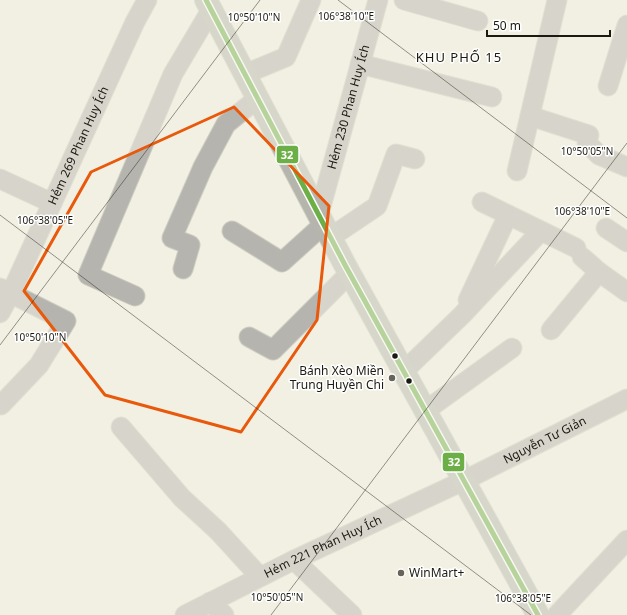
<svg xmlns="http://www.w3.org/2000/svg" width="627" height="615" font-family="'Noto Sans',sans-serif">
<rect width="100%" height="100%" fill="#f2f0e2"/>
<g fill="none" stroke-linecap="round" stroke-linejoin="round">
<defs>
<g id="minor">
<polyline points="404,0 478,21"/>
<polyline points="360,64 492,97"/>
<polyline points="245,74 286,57 311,0"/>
<polyline points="608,86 627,25"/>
<polyline points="530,116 589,135 587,143 599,155 627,167"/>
<polyline points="517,171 557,0"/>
<polyline points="0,179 52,203"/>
<polyline points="482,202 576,248"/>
<path id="s1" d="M319,214l59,-214"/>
<polyline points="606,228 627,242"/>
<polyline points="232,231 282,262 324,224"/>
<polyline points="331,237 377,206 396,154 415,159"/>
<polyline points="582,257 599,272 627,292"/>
<polyline points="183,269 190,245 172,238 203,167 226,124 258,98"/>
<polyline points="0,288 66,321 39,365 1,405"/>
<polyline points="135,296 88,275 173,74 211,10"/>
<polyline points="468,300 508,215"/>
<path id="s2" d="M0,313l11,-20 124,-271 12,-22"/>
<polyline points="551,330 599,272"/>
<polyline points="249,337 273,350 350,273"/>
<polyline points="404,371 462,315 541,231"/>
<polyline points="425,411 512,348"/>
<polyline points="121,427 182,498 218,531 260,577"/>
<polyline points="294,560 352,615"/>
<polyline points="210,602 224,615"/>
<path id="s3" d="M185,615l109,-55 169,-79 164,-82"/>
<polyline points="557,615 627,540"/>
</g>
<polyline id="major" points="206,0 345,265 538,615"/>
</defs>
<!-- minor casing -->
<use href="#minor" stroke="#cecdc2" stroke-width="21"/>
<!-- major casing -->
<use href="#major" stroke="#cecdc2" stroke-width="24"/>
<!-- minor -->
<use href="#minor" stroke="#b5b4af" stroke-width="19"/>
<!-- major -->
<use href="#major" stroke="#b6b5ad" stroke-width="22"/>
<defs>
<polyline id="bus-1" points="206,0 345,265 538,615"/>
</defs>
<!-- bus-1 casing -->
<use href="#bus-1" stroke="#fff" stroke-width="8"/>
<!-- bus-1 -->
<use href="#bus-1" stroke="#6daf47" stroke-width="5"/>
</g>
<!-- marked area -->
<path d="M0 0H627V615H0ZM234,107l95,99 -12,114 -76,112 -136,-37 -81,-104 67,-119z" fill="#f2f0e2" fill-opacity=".55" fill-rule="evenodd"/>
<path fill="none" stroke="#e8590c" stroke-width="3" stroke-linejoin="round" d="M234,107l95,99 -12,114 -76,112 -136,-37 -81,-104 67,-119z"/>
<!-- ticks -->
<path fill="none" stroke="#1b1911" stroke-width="1" stroke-opacity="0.45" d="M338,0l289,218M0,215l531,400M0,345l260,-345M271,615l356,-472"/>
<!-- markers -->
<g fill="#1b1911" stroke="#fff" stroke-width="1.5">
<circle cx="395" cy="356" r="3.5"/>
<circle cx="409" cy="381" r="3.5"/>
</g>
<g fill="#66645a" stroke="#fff" stroke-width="1.5">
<circle cx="392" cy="378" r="4"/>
<circle cx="401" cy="573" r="4"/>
</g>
<g text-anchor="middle" stroke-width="3" stroke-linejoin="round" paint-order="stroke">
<!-- street labels -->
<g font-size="12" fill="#1b1911" stroke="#fff">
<text dy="4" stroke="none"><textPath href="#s1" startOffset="111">Hẻm 230 Phan Huy Ích</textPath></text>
<text dy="4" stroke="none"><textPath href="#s2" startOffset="185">Hẻm 269 Phan Huy Ích</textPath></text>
<text dy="4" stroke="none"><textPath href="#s3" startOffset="400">Nguyễn Tư Giản</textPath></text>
<text dy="4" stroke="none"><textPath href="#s3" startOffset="154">Hẻm 221 Phan Huy Ích</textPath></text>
</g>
<!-- poi labels -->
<g font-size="12" fill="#1b1911" stroke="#fff" text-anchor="end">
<text x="384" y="375">Bánh Xèo Miền<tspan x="384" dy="14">Trung Huyền Chi</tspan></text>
<text x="409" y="577" text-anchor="start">WinMart+</text>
</g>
<!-- neighbourhood labels -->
<g font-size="13" letter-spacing="1" fill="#1b1911" stroke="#fff">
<text x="459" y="62">KHU PHỐ 15</text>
</g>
</g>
<g font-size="10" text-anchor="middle" fill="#1b1911" stroke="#fff" stroke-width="3" stroke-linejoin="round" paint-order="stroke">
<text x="346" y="20">106°38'10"E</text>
<text x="254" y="21">10°50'10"N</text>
<text x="587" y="155">10°50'05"N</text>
<text x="582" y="215">106°38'10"E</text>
<text x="45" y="224">106°38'05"E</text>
<text x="40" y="341">10°50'10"N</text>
<text x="277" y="601">10°50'05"N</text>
<text x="523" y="602">106°38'05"E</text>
</g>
<g stroke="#fff" stroke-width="1.5">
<rect x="276" y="145" width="23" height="19" rx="4" fill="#6daf47"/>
<rect x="442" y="452" width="23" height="20" rx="4" fill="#6daf47"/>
</g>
<g font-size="11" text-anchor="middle" font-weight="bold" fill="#fff">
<text x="287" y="159">32</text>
<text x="454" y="466">32</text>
</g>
<!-- scale -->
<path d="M487 30v6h123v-6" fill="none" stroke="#1b1911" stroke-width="2"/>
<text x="493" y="30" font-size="12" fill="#1b1911" stroke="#ffffff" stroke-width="3" paint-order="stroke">50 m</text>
</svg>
